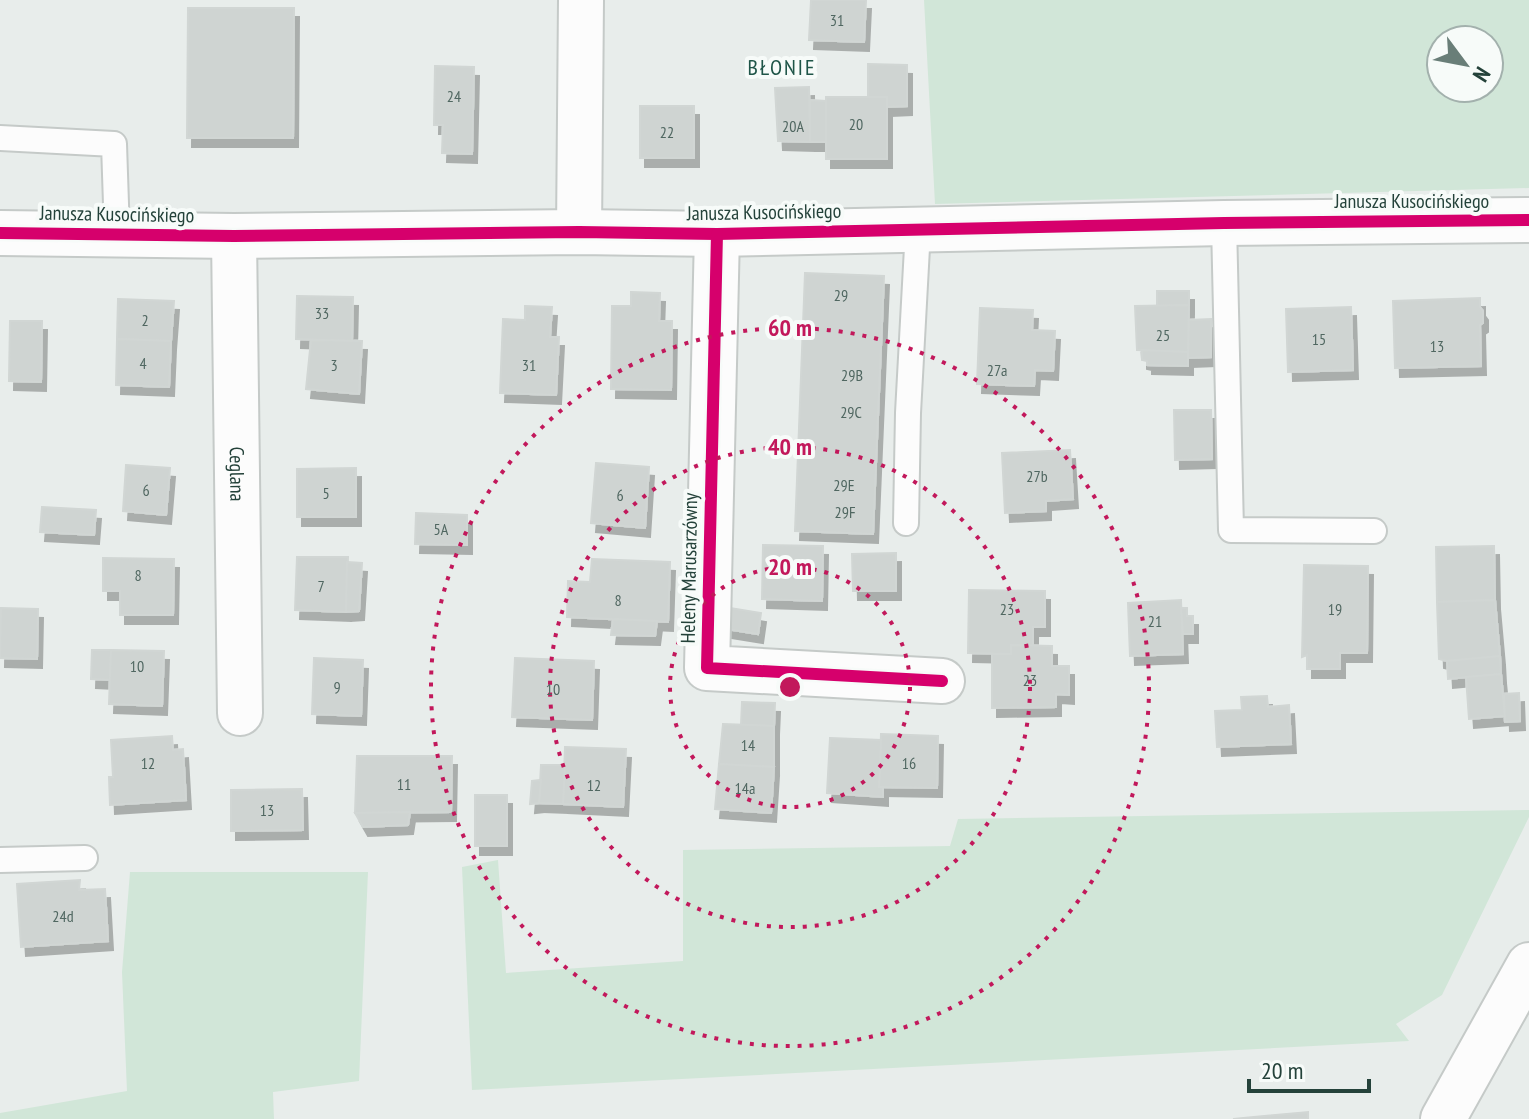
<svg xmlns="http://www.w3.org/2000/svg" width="1529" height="1119" font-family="'PT Sans Narrow',sans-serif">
<defs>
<filter id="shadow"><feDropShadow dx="5" dy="9" stdDeviation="0" flood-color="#0004"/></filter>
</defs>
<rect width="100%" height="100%" fill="#e8edeb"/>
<!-- green -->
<g fill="#d1e6d8" fill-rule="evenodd">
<path d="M924,0h605v188l-594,16zM1489,40v48h-48v-48z"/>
<polygon points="1529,810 1529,817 1442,995 1396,1024 1409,1041 472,1090 462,867 498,860 506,973 683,961 683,850 950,846 958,819"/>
<polygon points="130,872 368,872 359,1081 273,1092 274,1119 0,1119 0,1113 127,1091 122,972"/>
</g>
<!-- building -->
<g fill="#cfd4d2" stroke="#d1d6d4" stroke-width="2" filter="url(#shadow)">
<polygon points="811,0 866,0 864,42 809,40"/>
<polygon points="188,8 294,8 293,138 187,138"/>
<polygon points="868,64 907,65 907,106 887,107 887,97 868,97"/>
<polygon points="435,66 474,67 472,154 442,153 443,125 434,125"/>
<polygon points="809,87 810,142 778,141 775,88"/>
<rect x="826" y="97" width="61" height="62"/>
<polygon points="810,100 826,101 826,142 810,142"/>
<rect x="640" y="106" width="54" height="52"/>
<polygon points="805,273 884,276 873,534 795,531"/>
<polygon points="1157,291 1189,291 1189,305 1157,306"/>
<polygon points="631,292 660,293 659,321 672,321 671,390 611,389 612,306 631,306"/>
<polygon points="297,296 353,297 352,341 296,339"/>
<polygon points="1480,298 1480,307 1483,311 1483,323 1480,325 1481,366 1395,368 1393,301"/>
<polygon points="118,299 174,301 171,341 117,339"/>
<polygon points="1189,305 1188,352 1137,350 1135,306"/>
<polygon points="525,306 552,307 550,337 559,337 556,395 500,393 503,319 525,320"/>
<polygon points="1351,307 1353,370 1288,372 1286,309"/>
<polygon points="980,308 1033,310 1032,330 1055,331 1053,371 1035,370 1034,386 977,384"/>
<polygon points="1211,319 1211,357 1188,358 1189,320"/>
<polygon points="10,321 42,321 41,382 9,381"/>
<polygon points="117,339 171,341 169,387 116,385"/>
<polygon points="311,340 362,341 359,394 306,389"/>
<polygon points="1142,350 1188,352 1188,366 1147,365 1147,361 1142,360"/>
<polygon points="1174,410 1211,410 1212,459 1175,460"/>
<polygon points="1070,450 1073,499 1046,501 1046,511 1005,513 1002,453"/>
<polygon points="596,463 649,467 645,528 591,523"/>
<polygon points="126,465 170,468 166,515 123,511"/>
<polygon points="356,468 356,517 297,517 297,469"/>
<polygon points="42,507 96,510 94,535 40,532"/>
<polygon points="416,513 467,515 467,545 415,544"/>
<polygon points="763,545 823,546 822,601 762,599"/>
<polygon points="1494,546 1495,600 1437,602 1436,547"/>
<polygon points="896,553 896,591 853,591 852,554"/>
<polygon points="297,557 348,557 346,612 295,610"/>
<polygon points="103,558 174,559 173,615 120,615 120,591 103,591"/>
<polygon points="592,559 670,562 668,622 567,617 568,581 590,582"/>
<polygon points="347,562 362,563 359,611 346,612"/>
<polygon points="1304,565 1368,566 1367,653 1340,653 1340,669 1307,669 1307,655 1302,657"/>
<polygon points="969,590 1045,591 1045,627 1033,627 1033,646 1011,645 1011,654 968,653"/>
<polygon points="1181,600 1183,654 1130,656 1128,603"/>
<polygon points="1495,600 1500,656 1447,661 1439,659 1437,602"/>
<polygon points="1,608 38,609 37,659 0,658"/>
<polygon points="730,608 761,613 758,634 726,629"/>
<polygon points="1181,608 1187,608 1187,616 1193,616 1193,634 1183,634"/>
<polygon points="613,619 657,621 655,636 611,635"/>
<polygon points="1011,645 1052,646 1052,666 1069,666 1069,695 1056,694 1056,707 992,708 992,654 1011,654"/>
<polygon points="92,650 111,650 110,680 91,679"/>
<polygon points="111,650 164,651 162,706 109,704"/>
<polygon points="1500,656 1501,674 1448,679 1447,661"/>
<polygon points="314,658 363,660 361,716 312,714"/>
<polygon points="515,658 594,661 592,720 512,717"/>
<polygon points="1501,674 1505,716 1469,719 1466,677"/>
<polygon points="1519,693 1520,721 1505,722 1504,694"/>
<polygon points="1267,696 1268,707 1289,705 1291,744 1217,747 1215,711 1242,710 1241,697"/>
<polygon points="742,702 775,703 774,726 741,725"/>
<polygon points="723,724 774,726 774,767 719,764"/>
<polygon points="881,734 938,736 937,788 879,787"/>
<polygon points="172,736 173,750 183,749 186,800 110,805 109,777 113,777 111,740"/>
<polygon points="830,738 881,740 879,787 883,787 883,797 827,793"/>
<polygon points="565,747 626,749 623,807 563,804"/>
<polygon points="357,756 452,756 451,812 355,813"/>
<polygon points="719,764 774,767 771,813 715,809"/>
<polygon points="541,765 565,765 563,804 539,803"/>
<polygon points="541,780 539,803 530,804 532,781"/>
<polygon points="302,789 303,830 231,831 231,790"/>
<rect x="475" y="795" width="32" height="51"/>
<polygon points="410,812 408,825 363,827 355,813"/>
<polygon points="80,880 79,890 105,889 108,941 21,947 17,884"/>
<polygon points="1308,1112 1308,1119 1233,1119"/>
</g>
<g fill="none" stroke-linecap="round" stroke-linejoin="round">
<defs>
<g id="service">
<polyline points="0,138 114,144 117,234"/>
<polyline points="1224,223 1231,530 1374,531"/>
<polyline points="906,523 908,413 918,229"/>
<polyline points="0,860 85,858"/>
</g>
<g id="minor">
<polyline points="579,232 581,0"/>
<polyline points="0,233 234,236 579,232 717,234 1224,223 1529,220"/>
<polyline points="717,234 707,668 942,681"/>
<path id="s1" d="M234,236l6,477"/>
<polyline points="1443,1119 1529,965"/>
</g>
</defs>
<!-- service casing -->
<use href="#service" stroke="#c5cac8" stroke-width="28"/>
<!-- minor casing -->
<use href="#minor" stroke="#c5cac8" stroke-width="48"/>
<!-- service -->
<use href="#service" stroke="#fcfcfc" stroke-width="24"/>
<!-- minor -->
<use href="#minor" stroke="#fcfcfc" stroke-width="44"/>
<defs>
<g id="cycleway">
<polyline points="0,233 234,236 579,232 717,234 1224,223 1529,220"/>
<polyline points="717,234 707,668 942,681"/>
</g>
</defs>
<!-- cycleway casing -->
<use href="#cycleway" stroke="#f7fbf9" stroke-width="17"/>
<!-- cycleway -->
<use href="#cycleway" stroke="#d6006c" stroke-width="12"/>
</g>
<!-- distance rings -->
<g fill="none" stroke="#c2185b" stroke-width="4" stroke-dasharray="4 8">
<circle cx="790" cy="687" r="120"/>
<circle cx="790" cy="687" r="240"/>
<circle cx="790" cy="687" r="359"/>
</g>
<g text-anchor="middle" stroke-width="8" stroke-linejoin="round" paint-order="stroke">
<!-- number labels -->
<g font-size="16" fill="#506761">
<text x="837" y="26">31</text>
<text x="454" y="102">24</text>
<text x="856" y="130">20</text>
<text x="793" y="132">20A</text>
<text x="667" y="138">22</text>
<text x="841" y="301">29</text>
<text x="322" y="319">33</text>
<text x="145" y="326">2</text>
<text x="1163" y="341">25</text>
<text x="1319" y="345">15</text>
<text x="1437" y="352">13</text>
<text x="143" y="369">4</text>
<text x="334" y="371">3</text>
<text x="529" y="371">31</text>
<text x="997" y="376">27a</text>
<text x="852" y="381">29B</text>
<text x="851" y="418">29C</text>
<text x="1037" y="482">27b</text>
<text x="844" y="491">29E</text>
<text x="146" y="496">6</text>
<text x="326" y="499">5</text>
<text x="620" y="501">6</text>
<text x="845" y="518">29F</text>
<text x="441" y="535">5A</text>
<text x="138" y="581">8</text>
<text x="321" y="592">7</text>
<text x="618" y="606">8</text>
<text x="1007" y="615">23</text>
<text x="1335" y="615">19</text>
<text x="1155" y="627">21</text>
<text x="137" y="672">10</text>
<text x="1030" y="686">23</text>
<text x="337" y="693">9</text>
<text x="553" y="695">10</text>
<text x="748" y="751">14</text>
<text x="148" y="769">12</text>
<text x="909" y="769">16</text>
<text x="404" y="790">11</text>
<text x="594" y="791">12</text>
<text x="745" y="794">14a</text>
<text x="267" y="816">13</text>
<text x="63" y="922">24d</text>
</g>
<!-- street labels -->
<g font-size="20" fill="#24423a" stroke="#f7fbf9">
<text x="1412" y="208">Janusza Kusocińskiego</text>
<text transform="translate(764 212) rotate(-1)" y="7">Janusza Kusocińskiego</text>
<text transform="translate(117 214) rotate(1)" y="7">Janusza Kusocińskiego</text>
<text dy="7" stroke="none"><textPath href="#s1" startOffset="238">Ceglana</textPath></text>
<text transform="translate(689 568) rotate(-89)" y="7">Heleny Marusarzówny</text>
</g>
<!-- neighbourhood labels -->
<g font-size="22" letter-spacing="2" fill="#1f5548" stroke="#f7fbf9">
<text x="782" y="75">BŁONIE</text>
</g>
</g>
<circle cx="790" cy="687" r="12" fill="#c2185b" stroke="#f7fbf9" stroke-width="4"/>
<g font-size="24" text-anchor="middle" font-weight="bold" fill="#c2185b" stroke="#f7fbf9" stroke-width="8" stroke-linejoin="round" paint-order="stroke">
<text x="790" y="336">60 m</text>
<text x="790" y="455">40 m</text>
<text x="790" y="575">20 m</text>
</g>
<!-- north arrow -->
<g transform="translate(1465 64) rotate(122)"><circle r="38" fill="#f7fbf9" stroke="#a3b1ad" stroke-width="2"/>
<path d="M0-6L14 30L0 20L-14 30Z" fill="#697e78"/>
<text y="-12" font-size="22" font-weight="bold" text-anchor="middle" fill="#24423a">N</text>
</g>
<!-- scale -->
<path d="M1249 1079v12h120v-12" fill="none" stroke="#24423a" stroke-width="4"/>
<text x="1261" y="1079" font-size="24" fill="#24423a" stroke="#f7fbf9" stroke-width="6" paint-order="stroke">20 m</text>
</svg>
